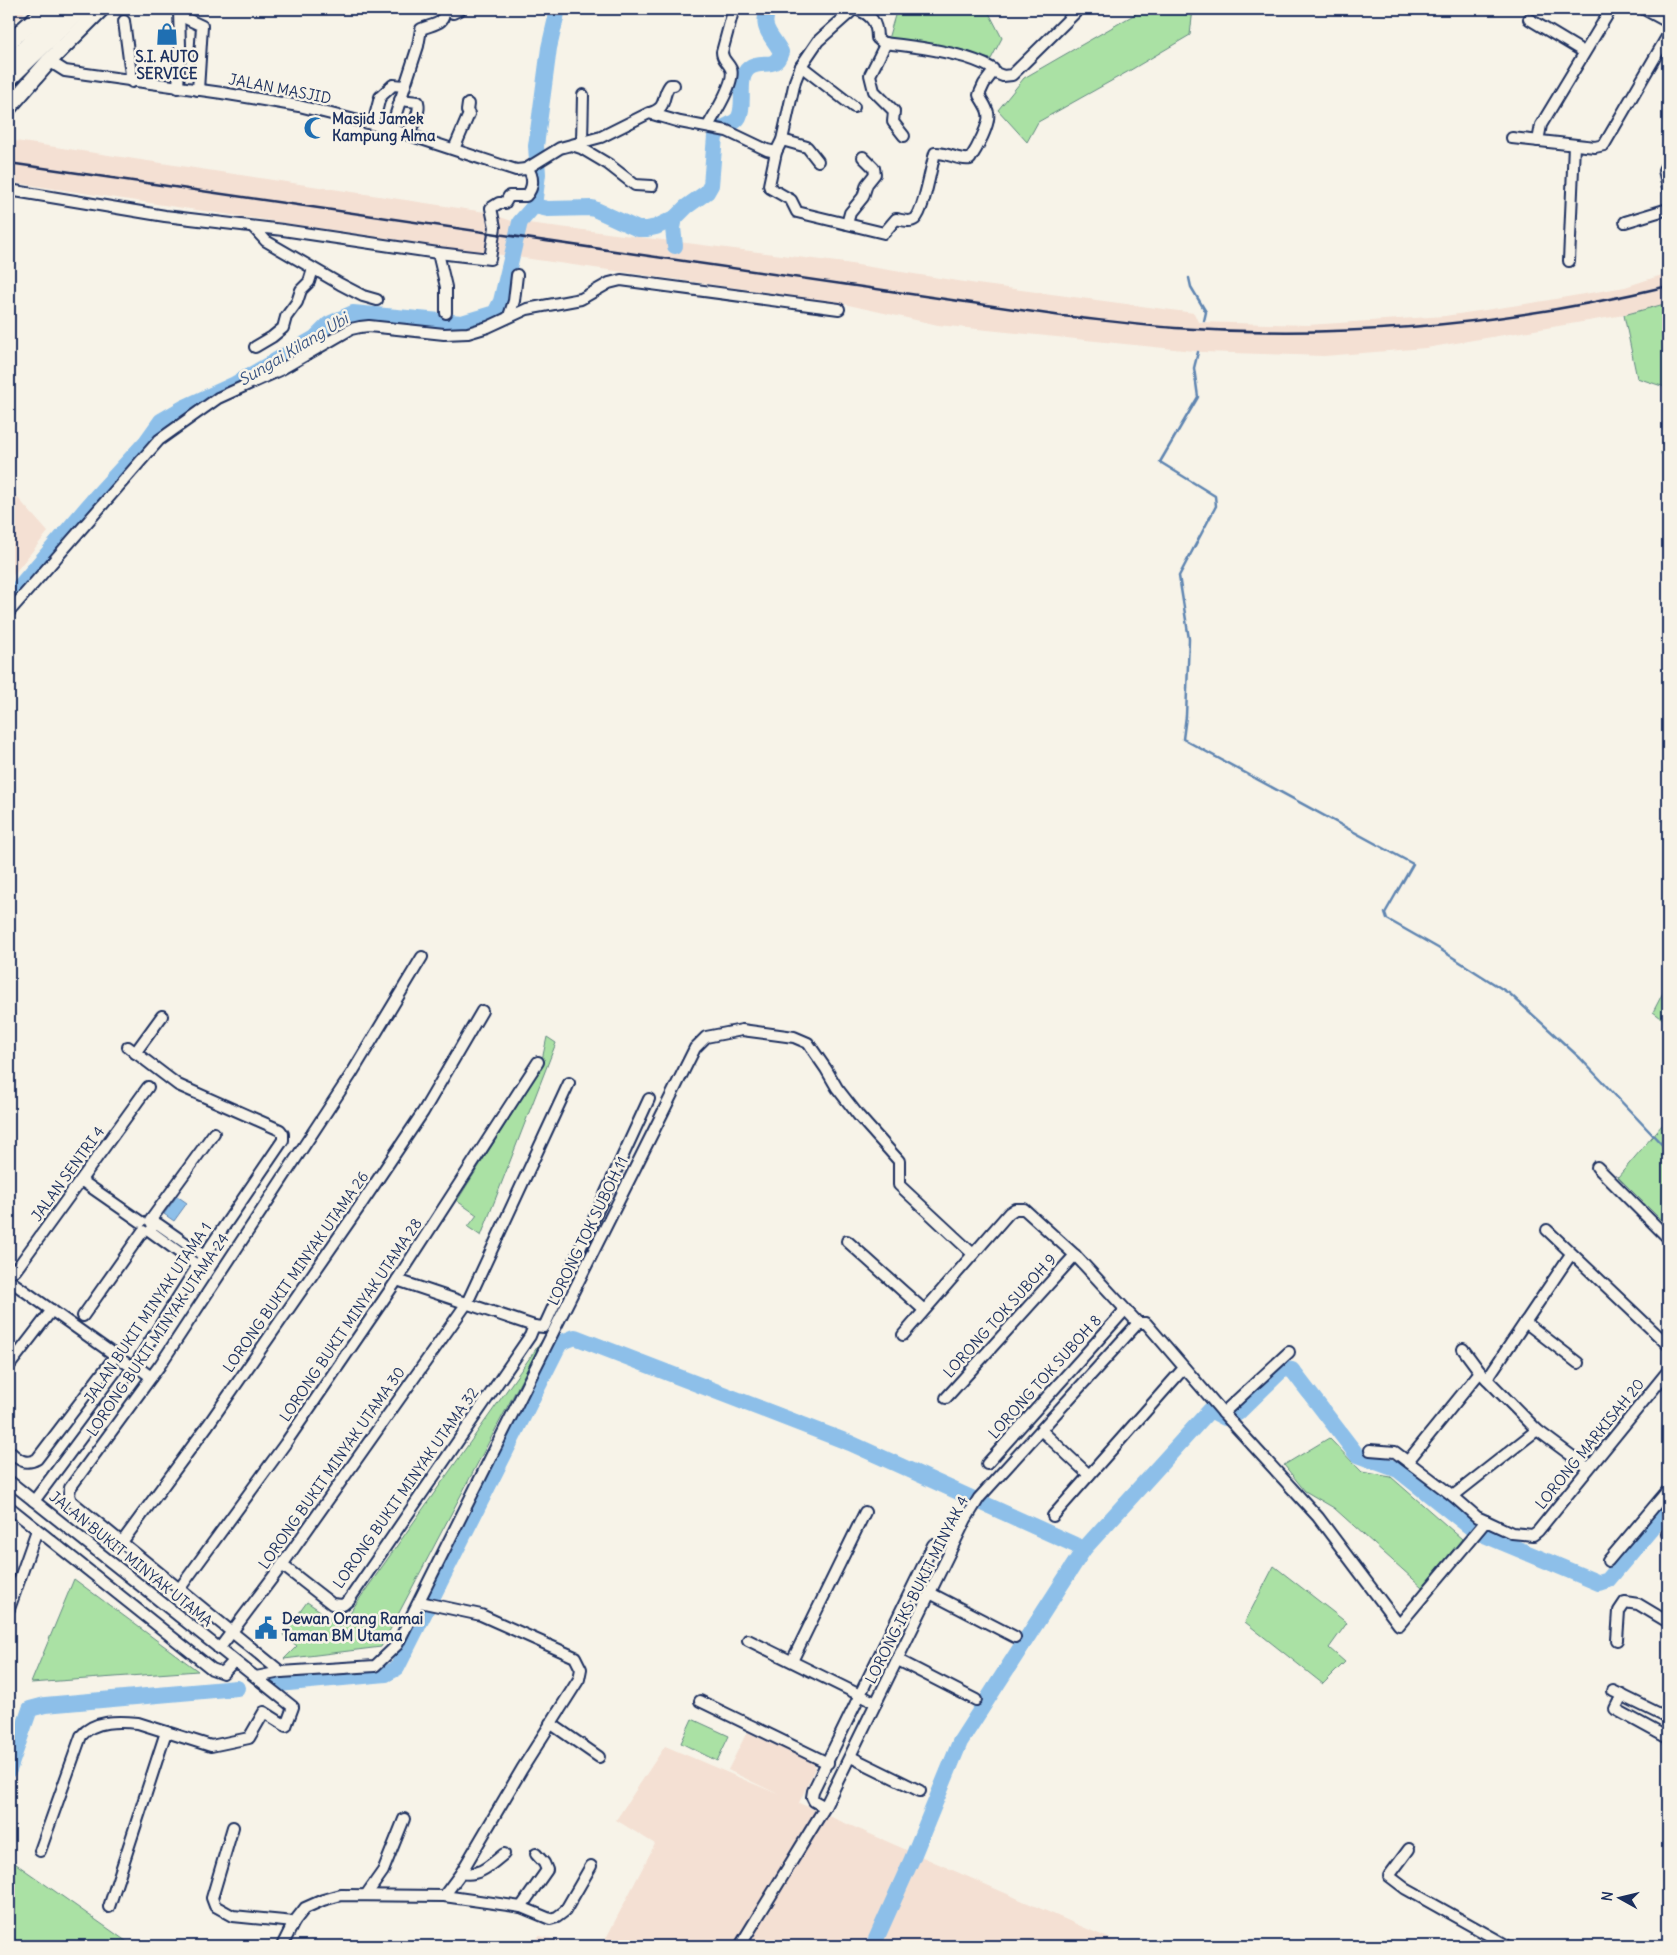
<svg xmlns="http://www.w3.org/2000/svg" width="1677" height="1955" font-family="Delius,sans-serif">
<rect width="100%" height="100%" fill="#f7f3e8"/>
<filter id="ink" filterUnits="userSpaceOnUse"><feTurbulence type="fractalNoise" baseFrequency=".02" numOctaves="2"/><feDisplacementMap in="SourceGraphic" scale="10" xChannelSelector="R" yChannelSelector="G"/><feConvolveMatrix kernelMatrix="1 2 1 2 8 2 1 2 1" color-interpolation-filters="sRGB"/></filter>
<g filter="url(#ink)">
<!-- built -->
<g fill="#f4e0d3">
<polygon points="9,9 28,9 9,28"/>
<polygon points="9,140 485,212 512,221 845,263 977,284 1194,313 1198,322 1308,325 1445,316 1532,303 1625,287 1668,273 1668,303 1624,315 1426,348 1324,356 1203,352 938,325 835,302 459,249 9,182"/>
<polygon points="9,488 48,532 9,580"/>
<polygon points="747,1732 814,1763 815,1768 799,1803 1115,1941 1120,1946 602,1946 655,1844 616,1820 665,1746 780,1795 728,1770"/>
<polygon points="539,1936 584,1946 532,1946"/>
</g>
<!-- green -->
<g fill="#aae1a4" stroke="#628881">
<polygon points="944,9 987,9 1002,38 991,59 888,39 896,12"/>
<polygon points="1144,9 1193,9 1190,35 1129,71 1038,122 1027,142 998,110 1024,78"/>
<polygon points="1668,303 1668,388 1637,378 1624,315"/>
<polygon points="1668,409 1668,459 1661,454"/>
<polygon points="1668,983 1668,1023 1653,1012"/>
<polygon points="547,1037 556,1043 481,1236 468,1227 477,1215 457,1201 540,1069"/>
<polygon points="1668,1118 1668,1227 1618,1177"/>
<polygon points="543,1339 381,1647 284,1659 297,1646 283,1635 307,1602 341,1625"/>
<polygon points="1329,1438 1362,1472 1391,1477 1462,1539 1422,1587 1334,1508 1305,1491 1284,1465"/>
<polygon points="1274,1566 1347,1623 1329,1648 1345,1662 1323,1684 1245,1622"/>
<polygon points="74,1579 198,1671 31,1683"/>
<polygon points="692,1719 729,1736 717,1761 681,1743"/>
<polygon points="9,1859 133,1946 9,1946"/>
</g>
<!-- water -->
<polygon fill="#8dbfe9" stroke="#5f85b1" points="177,1196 187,1203 174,1221 164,1214"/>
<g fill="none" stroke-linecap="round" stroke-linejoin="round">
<!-- stream -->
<g stroke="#5f85b1" stroke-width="2.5">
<polyline points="1189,278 1191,287 1206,312 1204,321"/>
<polyline points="1198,352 1194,368 1198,397 1160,462 1215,496 1216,506 1179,576 1189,639 1186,716 1183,739 1413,864 1385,913 1387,919 1438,948 1510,994 1580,1058 1668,1151"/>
</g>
<!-- river -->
<g stroke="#8dbfe9" stroke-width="16">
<polyline points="534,206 538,174 536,146 549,48 558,9"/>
<polyline points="675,218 673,228 675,246"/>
<path d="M9,599l87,-102 50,-55 15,-21 24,-14 50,-23 80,-46 14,-14 24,-11 109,10 33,-10 6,-12 19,-79 14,-16 14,3 44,-1 46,21h9l9,-2 19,-9 11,-11 21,-15 4,-7 4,-49c3,-3 5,-6 8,-8 6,-4 13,-5 16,-11 7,-14 -3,-39 10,-49 13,-10 26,4 32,-16 -9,-17 -22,-24 -12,-43"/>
<polyline points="278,1684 386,1674 397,1668 560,1343 575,1337 850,1443 1084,1549"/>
<polyline points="9,1770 30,1709 45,1705 237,1688"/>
<polyline points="873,1946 912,1859 960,1742 1084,1549 1210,1410 1225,1418 1238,1413 1283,1369 1292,1370 1357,1455 1398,1470 1475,1531 1599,1583 1608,1580 1668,1509"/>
</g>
<defs>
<g id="minor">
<polyline points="444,9 453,13 461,9"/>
<path d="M854,9l-36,32 -17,25 -6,15 -13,59 -6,12 -7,33 1,3 21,12 6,12 87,21 12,-14c6,1 14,4 19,0 9,-8 16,-52 20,-66 13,-1 23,8 35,6 6,-9 21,-36 18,-46 -1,-6 -6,-12 -9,-18l5,-11 9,-12v-3c-25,-16 -80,-23 -110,-26l-6,-5c0,-16 -6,-24 -22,-29"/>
<polyline points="1644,9 1668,22"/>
<polyline points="179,13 183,17 202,26 198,90"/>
<polyline points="1529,19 1584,52"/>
<polyline points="124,21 132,82"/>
<polyline points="886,43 870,75 874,91 894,111 893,122 904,136"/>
<polyline points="49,61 65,71 222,93 299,106 391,129 516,170 526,169 560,148 601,137 649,113 680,122 727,131 767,150 776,152"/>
<polyline points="801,66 854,107"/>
<polyline points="993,72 1003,76 1012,75 1079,9"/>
<polyline points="178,88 180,46 179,11"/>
<path d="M400,100l18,2c3,10 -5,23 -10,32"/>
<path d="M650,113c19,-6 10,-15 20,-28h4"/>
<polyline points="373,124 380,97 393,85 404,86"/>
<path d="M708,126c6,-11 28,-45 23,-57 -3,-7 -9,-9 -9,-17l10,-37"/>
<path d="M391,129l27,-83 3,-17c11,-5 26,-4 22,-20"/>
<polyline points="1512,138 1595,147 1604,145 1668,35"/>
<polyline points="782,140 807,147 818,161"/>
<polyline points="1538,141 1541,125 1611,9"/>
<polyline points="582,142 583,95"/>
<polyline points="572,145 581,148 608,164 635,185 652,186"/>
<polyline points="454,149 469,114 467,111 468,104"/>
<polyline points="1668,163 1664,170 1668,188"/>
<polyline points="9,190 165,216 283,230 438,253 446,287 446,313"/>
<polyline points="1625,222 1668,209"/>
<polyline points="847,224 850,213 863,197 867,184 875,174 874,168 863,157"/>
<polyline points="253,227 266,241 340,284 363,296 377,300"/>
<path d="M438,253l52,6 5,-32 -4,-19 8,-5h6l4,-7h17c8,-8 8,-20 1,-28"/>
<polyline points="1569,261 1574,145"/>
<polyline points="509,316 514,301 517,275"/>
<polyline points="255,347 272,337 283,328 286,317 297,302 301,290 309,282 313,269"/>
<polyline points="9,612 159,440 218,398 280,370 351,329 360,327 369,326 444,334 468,333 488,327 527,309 581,299 609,283 621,280 839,309"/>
<polyline points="135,1053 162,1016"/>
<polyline points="1597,1167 1668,1238"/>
<polyline points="82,1181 141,1222"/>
<polyline points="150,1221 214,1133"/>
<polyline points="152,1224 158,1224 204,1256"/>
<polyline points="1547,1230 1668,1345"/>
<polyline points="150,1231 198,1266"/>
<polyline points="847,1241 924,1310"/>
<polyline points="9,1267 15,1271 148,1087"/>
<polyline points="9,1280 133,1368"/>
<polyline points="397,1280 534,1326 544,1327 649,1099"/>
<polyline points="83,1316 143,1231"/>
<polyline points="1525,1322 1578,1363"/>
<polyline points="903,1335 1009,1213 1015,1209 1024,1209 1075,1255 1138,1323"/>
<polyline points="1463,1349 1480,1372 1537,1430 1588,1468"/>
<polyline points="135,1365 151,1377"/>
<polyline points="9,1366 52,1310"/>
<polyline points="1487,1379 1571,1254"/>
<polyline points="946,1398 1075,1255"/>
<polyline points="1223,1413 1289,1352"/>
<polyline points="1042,1431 1089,1475"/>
<polyline points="1370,1450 1395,1452 1453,1496 1477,1517 1486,1521 1512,1533 1533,1535 1538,1531 1668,1371"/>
<path d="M9,1451c9,8 16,15 28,8l79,-104"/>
<polyline points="1408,1461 1480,1372"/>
<polyline points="987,1464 1125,1310"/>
<path d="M9,1481l284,226 -7,19 -22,-14 -15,26 -38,8 -73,-23c-19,-2 -44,-3 -57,13l-41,115"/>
<polyline points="1453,1496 1537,1430"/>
<polyline points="34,1501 133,1368 204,1256 283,1140 283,1134 280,1130 178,1085 128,1047"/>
<polyline points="9,1507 212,1669 223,1673 234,1661"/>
<polyline points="1053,1516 1184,1368"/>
<polyline points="1667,1534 1668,1535"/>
<polyline points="122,1542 208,1425 358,1209 423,1112 482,1011"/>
<polyline points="1608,1561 1668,1490"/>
<polyline points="282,1565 332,1604 343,1605 349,1600 530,1336 534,1326"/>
<polyline points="180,1588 285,1444 397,1280 538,1062"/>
<polyline points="930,1593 1015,1637"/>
<polyline points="420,1602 481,1615 575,1657 581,1669 579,1679 522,1769 461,1873 444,1896"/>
<polyline points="9,1609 37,1530"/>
<polyline points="748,1640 876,1703"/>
<polyline points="1617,1640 1619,1611 1625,1602 1638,1604 1668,1622"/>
<polyline points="219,1649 282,1565 467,1303 569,1083"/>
<polyline points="898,1660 976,1700"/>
<polyline points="792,1661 865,1512"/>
<polyline points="281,1672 71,1501 69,1495 70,1488 160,1365 352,1073 422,957"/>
<polyline points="256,1677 281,1672 375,1666 397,1645 695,1048 706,1037 742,1030 794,1037 808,1043 826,1069 837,1088 858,1115 899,1161 899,1185 973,1254"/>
<polyline points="1613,1691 1668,1718"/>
<polyline points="1622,1695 1615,1709 1668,1738"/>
<polyline points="700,1701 828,1763"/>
<polyline points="550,1723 599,1757"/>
<polyline points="851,1757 920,1791"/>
<polyline points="825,1807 814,1801 812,1797 813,1791 933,1545"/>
<polyline points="233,1827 212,1898 215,1906 233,1916 294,1922 305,1908 323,1900 341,1895 444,1896 521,1907 550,1919 557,1917 565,1911 591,1866"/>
<polyline points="1409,1849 1389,1876 1406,1889 1508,1946"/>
<path d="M461,1873c19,4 29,-8 43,-19"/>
<polyline points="366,1895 383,1871 404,1819"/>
<polyline points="109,1907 166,1732"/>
<polyline points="521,1907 547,1870 544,1863 536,1854"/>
<polyline points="282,1946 294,1922"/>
<polyline points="740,1946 825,1807 966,1519 979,1498 1138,1323 1146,1323 1225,1415 1318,1517 1399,1625 1486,1521"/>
</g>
<g id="secondary">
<polyline points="9,42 46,9"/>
<polyline points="9,63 65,9"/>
<polyline points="9,79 81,9"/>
<polyline points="9,107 49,61 101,9"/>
</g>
</defs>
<!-- minor casing -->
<use href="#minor" stroke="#1b2f5e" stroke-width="14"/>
<!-- secondary casing -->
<use href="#secondary" stroke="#1b2f5e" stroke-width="19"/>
<!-- minor -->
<use href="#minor" stroke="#f7f3e8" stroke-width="10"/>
<!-- secondary -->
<use href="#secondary" stroke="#f7f3e8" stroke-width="15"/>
<!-- rail -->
<path stroke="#1b2f5e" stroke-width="2.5" d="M9,163l1053,153c38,4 75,9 113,12 165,11 333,-3 493,-42"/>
</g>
</g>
<!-- icons -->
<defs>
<symbol id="shop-bare" viewBox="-9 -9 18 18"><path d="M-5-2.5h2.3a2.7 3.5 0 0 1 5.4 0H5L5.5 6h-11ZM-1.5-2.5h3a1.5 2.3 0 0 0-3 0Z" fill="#1f6fb2" stroke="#f7f3e8" stroke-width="2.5" paint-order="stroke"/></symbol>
<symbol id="mosque-bare" viewBox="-9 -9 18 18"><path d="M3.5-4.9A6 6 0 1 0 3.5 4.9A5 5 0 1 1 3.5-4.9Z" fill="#1f6fb2" stroke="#f7f3e8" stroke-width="2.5" paint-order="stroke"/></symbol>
<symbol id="civic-bare" viewBox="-9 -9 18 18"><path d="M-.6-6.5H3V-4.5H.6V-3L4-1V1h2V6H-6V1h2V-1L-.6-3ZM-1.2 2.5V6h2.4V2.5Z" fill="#1f6fb2" stroke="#f7f3e8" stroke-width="2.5" paint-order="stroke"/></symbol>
</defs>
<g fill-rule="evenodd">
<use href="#shop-bare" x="151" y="18" width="32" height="32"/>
<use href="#mosque-bare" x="299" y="112" width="32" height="32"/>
<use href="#civic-bare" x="250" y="1612" width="32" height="32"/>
</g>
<g text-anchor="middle" stroke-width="5" stroke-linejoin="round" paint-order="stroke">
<!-- poi labels -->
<g font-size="15" font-weight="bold" fill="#1b2f5e" stroke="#f7f3e8" text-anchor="start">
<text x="167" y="62" text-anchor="middle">S.I. AUTO<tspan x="167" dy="17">SERVICE</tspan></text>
<text x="332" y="124">Masjid Jamek<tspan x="332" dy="17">Kampung Alma</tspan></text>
<text x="282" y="1624">Dewan Orang Ramai<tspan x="282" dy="17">Taman BM Utama</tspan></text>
</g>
<!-- street labels -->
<g font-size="15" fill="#1b2f5e" stroke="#f7f3e8">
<text transform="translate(280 89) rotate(11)" y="5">JALAN MASJID</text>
<text transform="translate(68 1174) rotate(-54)" y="5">JALAN SENTRI 4</text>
<text transform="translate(588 1231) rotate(-64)" y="5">LORONG TOK SUBOH 11</text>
<text transform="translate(296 1272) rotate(-55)" y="5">LORONG BUKIT MINYAK UTAMA 26</text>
<text transform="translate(148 1313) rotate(-56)" y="5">JALAN BUKIT MINYAK UTAMA 1</text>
<text transform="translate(1000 1316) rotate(-48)" y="5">LORONG TOK SUBOH 9</text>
<text transform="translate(351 1320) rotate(-56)" y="5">LORONG BUKIT MINYAK UTAMA 28</text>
<text transform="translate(158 1335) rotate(-56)" y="5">LORONG BUKIT MINYAK UTAMA 24</text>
<text transform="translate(1045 1377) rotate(-48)" y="5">LORONG TOK SUBOH 8</text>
<text transform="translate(1590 1444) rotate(-51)" y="5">LORONG MARKISAH 20</text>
<text transform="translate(332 1468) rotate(-55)" y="5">LORONG BUKIT MINYAK UTAMA 30</text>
<text transform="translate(406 1488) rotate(-55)" y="5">LORONG BUKIT MINYAK UTAMA 32</text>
<text transform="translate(131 1559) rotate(39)" y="5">JALAN BUKIT MINYAK UTAMA</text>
<text transform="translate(917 1590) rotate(-63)" y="5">LORONG IKS BUKIT MINYAK 4</text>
</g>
<!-- water labels -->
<g font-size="16" font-style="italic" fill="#385381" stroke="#f7f3e8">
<text transform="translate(293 349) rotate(-31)" y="6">Sungai Kilang Ubi</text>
</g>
</g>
<!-- margin -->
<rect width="1677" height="1955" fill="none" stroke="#f7f3e8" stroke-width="30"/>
<rect x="15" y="15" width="1647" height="1925" fill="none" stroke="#1b2f5e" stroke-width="2" filter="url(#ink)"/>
<!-- north arrow -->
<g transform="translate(1620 1898) rotate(278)" stroke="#f7f3e8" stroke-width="4" paint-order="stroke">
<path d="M0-4L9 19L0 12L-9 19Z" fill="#1b2f5e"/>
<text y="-8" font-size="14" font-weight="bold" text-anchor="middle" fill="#1b2f5e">N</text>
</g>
</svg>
